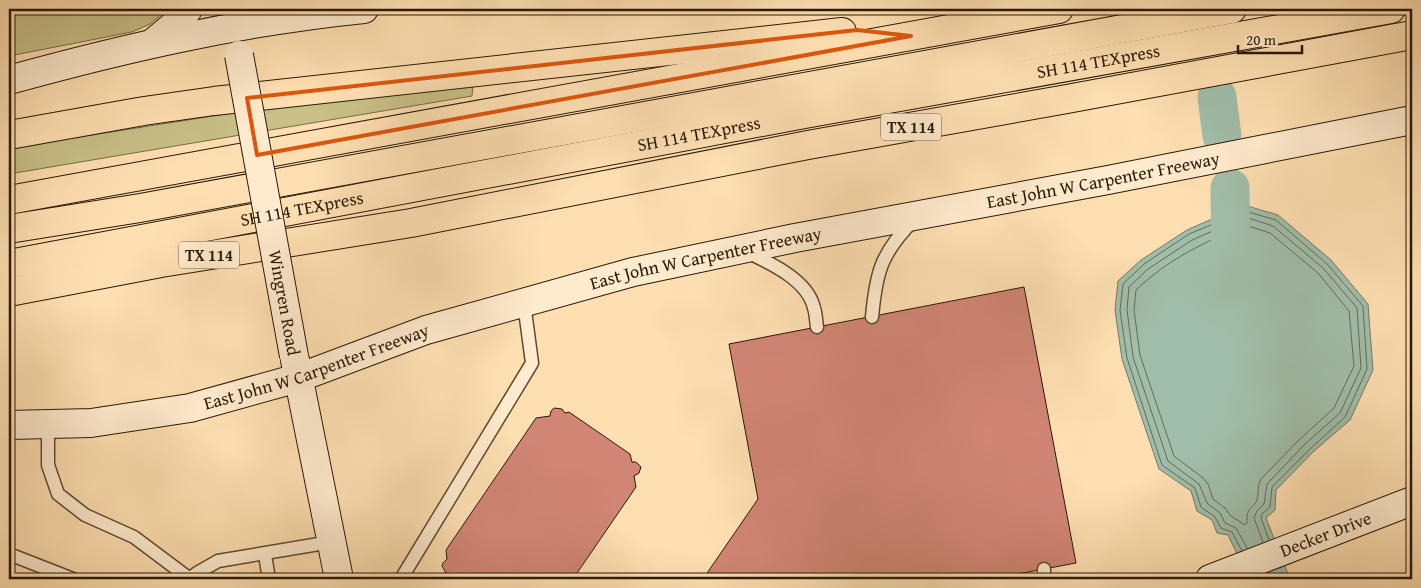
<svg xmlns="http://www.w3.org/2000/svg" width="1421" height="588" font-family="'Gentium Book Plus',serif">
<rect width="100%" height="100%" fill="#fedfb1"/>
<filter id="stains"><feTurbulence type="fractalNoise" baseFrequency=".004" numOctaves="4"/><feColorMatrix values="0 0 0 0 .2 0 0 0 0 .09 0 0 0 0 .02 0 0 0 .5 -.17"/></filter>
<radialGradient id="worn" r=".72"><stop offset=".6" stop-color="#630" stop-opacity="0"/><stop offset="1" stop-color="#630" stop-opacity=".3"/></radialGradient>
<!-- green -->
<g fill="#c8c087" stroke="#796c47">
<polygon points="9,9 168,9 150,24 132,32 9,56"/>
<polygon points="473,84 472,96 9,174 9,148 328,98"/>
</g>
<!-- water -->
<polygon fill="#a0bda9" stroke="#717b68" points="1244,205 1278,215 1331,260 1368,304 1373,370 1350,420 1313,452 1276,490 1275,510 1266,518 1290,579 1249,579 1228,535 1217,533 1212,520 1197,511 1191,491 1159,469 1122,359 1115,310 1118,281 1141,260 1187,230"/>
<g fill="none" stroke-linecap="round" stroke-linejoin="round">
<!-- shore -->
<g stroke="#656b58" stroke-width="1">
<path d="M1245,225l25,8 48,40 31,38 5,55 -20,42 -34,31 -39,40c-4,7 -2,14 -4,21 -4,10 -11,6 -10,23l-2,2 -14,-9 -6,-8 -12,-9 -5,-15 -5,-6 -29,-22 -34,-101 -6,-45 2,-20c32,-31 69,-48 109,-65z"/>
<polyline points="1247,548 1236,528 1225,523 1220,513 1207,503 1199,484 1168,461 1133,357 1127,310 1129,287 1148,269 1192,240 1245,217 1273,226 1323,268 1357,308 1361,368 1340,413 1305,444 1267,484 1264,504 1257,511 1254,518 1263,542"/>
<polyline points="1242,551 1232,532 1221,528 1215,517 1201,507 1195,488 1162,465 1127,358 1120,310 1123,284 1144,264 1189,234 1245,211 1276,220 1327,264 1363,306 1367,369 1345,417 1310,449 1272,487 1270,507 1262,514 1261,518 1269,540"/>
</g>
<!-- river -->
<g stroke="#a0bda9" stroke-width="39">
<polyline points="1217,97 1222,136"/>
<polyline points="1230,188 1231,264"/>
</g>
</g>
<!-- building -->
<g fill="#d18574" stroke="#2a1907">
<polygon points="1024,287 1076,563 991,579 703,579 758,499 729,344"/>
<polygon points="554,408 562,409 565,413 569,412 630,454 632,462 636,462 641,467 639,473 634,476 636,487 573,579 451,579 450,574 446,573 442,566 443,563 447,559 446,550 536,418 550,416 551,411"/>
</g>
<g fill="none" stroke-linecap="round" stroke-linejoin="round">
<defs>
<g id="lane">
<path d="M747,252c23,11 61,28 67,56 2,6 2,13 3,19"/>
<path d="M872,317c4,-44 9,-64 41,-96"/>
<polyline points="48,425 48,465 58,494 85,515 134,537 190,579"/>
<polyline points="9,554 73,579"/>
<polyline points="265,555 269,579"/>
<polyline points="189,579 197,573 218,561 331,542"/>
<polyline points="401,579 532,363 524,303"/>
<polyline points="1044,579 1044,569"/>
</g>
<g id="secondary">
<polyline points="154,42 179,21 188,9"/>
<path d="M9,80c116,-32 234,-59 355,-71"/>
<polyline points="295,360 339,579"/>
<path id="s1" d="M9,425l82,-2 99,-15 108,-30 128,-48 207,-58 162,-34 313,-58 304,-60"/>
<path id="s2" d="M1210,579l202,-78"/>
</g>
<g id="highway">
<polyline points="9,135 144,111 214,101 842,32"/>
<polyline points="9,200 1059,9"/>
<polyline points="9,229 140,208 1232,9"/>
<path id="s3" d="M9,264l790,-149 592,-106"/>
<polyline points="9,292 161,263 411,223 808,145 1067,99 1412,35"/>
</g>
</defs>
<!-- lane casing -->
<use href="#lane" stroke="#5f4a32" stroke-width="15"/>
<!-- secondary casing -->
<use href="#secondary" stroke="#2a1907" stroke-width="30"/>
<!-- highway casing -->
<use href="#highway" stroke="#2a1907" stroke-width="30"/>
<!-- lane -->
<use href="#lane" stroke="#feeacc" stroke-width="12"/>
<!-- secondary -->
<use href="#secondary" stroke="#feeacc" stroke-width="28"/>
<!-- highway -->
<use href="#highway" stroke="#fedfb1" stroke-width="28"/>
<defs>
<g id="secondary-bridge">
<path id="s4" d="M239,55l55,301"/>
</g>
</defs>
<!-- secondary-bridge casing -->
<use href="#secondary-bridge" stroke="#2a1907" stroke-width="30" stroke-linecap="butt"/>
<!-- secondary-bridge -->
<use href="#secondary-bridge" stroke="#feeacc" stroke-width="28"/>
</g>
<!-- marked area -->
<path fill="none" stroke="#de560c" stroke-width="4" stroke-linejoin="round" d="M857,30l54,6 -654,119 -10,-57z"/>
<g text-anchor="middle" stroke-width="5" stroke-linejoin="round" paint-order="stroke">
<!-- shield labels -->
<g fill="#feeacc" stroke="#6a5842" stroke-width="1">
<rect x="881" y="113.5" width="60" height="27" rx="4"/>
<rect x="179" y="241.5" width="60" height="27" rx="4"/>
</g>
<g font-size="16" font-weight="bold" fill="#2a1907">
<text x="911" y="133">TX 114</text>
<text x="209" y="261">TX 114</text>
</g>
<!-- street labels -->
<g font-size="18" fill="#2a1907" stroke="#feeacc">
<text dy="6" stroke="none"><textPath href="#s3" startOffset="1108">SH 114 TEXpress</textPath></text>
<text dy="6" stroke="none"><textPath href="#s3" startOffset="702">SH 114 TEXpress</textPath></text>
<text dy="6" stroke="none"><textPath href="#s1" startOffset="1125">East John W Carpenter Freeway</textPath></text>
<text dy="6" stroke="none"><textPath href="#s3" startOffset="298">SH 114 TEXpress</textPath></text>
<text dy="6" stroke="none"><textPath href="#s1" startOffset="720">East John W Carpenter Freeway</textPath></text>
<text dy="6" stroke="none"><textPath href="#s4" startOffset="252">Wingren Road</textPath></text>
<text dy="6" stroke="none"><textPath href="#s1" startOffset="315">East John W Carpenter Freeway</textPath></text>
<text dy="6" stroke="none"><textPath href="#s2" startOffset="124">Decker Drive</textPath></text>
</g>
</g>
<!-- margin -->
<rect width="1421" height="588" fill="none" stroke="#fedfb1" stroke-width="30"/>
<rect x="10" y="10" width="1401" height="568" fill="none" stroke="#2a1907" stroke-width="2.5"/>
<rect x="15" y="15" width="1391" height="558" fill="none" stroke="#2a1907"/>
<!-- scale -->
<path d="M1238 45v8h64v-8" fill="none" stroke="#2a1907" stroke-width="2.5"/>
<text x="1246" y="45" font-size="15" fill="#2a1907" stroke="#feeacc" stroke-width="4" paint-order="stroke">20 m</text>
<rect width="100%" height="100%" filter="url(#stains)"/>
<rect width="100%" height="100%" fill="url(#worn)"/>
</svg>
